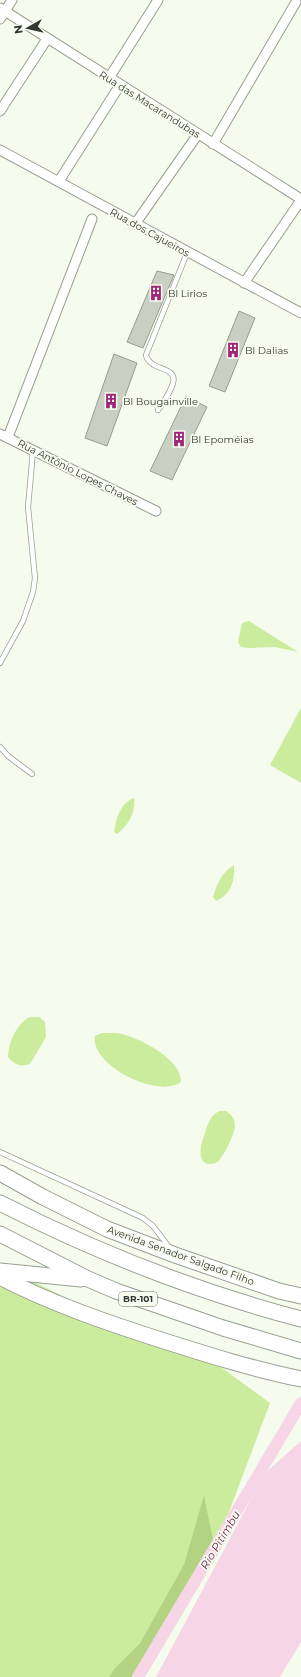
<svg xmlns="http://www.w3.org/2000/svg" width="301" height="1677" font-family="Montserrat,sans-serif">
<rect width="100%" height="100%" fill="#f5fced"/>
<!-- green -->
<g fill="#ccec9d">
<polygon points="249,621 298,652 275,647 248,648 241,647 238,642 242,623"/>
<polygon points="301,708 301,783 270,765"/>
<path d="M134,798c2,14 -6,28 -17,36l-3,-2c2,-13 6,-29 20,-34z"/>
<path d="M234,865c1,15 -3,30 -18,36l-3,-4c4,-13 8,-24 21,-32z"/>
<path d="M30,1017h9l6,5 1,15 -16,27c-10,3 -15,1 -22,-7 0,-14 9,-34 22,-40z"/>
<path d="M102,1033c5,0 10,0 15,0 20,3 65,26 64,49 -22,17 -91,-16 -86,-46z"/>
<path d="M219,1111h7c6,4 9,8 9,15 0,7 -13,35 -19,37 -18,6 -17,-14 -13,-24 4,-11 5,-22 16,-28z"/>
<polygon points="0,1265 121,1325 203,1354 270,1403 215,1549 204,1496 184,1564 140,1643 114,1669 109,1677 0,1677"/>
</g>
<!-- forest -->
<polygon fill="#b3d383" points="204,1495 215,1549 181,1612 133,1677 109,1677 114,1669 140,1643 184,1564"/>
<!-- water -->
<polygon fill="#f6d5e7" points="301,1441 301,1642 280,1677 156,1677 265,1473"/>
<g fill="none" stroke-linecap="round" stroke-linejoin="round">
<!-- canal -->
<polyline stroke="#f6d5e7" stroke-width="12" points="138,1677 301,1403"/>
</g>
<!-- building -->
<g fill="#c9cfc2" stroke="#989d91">
<polygon points="157,271 174,275 143,348 127,342"/>
<polygon points="239,311 255,318 225,392 209,386"/>
<polygon points="114,354 137,363 107,446 85,438"/>
<polygon points="186,396 207,407 172,480 150,471"/>
</g>
<g fill="none" stroke-linecap="round" stroke-linejoin="round">
<defs>
<g id="service">
<path d="M158,410c5,-8 13,-18 15,-27 5,-17 -24,-12 -27,-28l41,-102"/>
<polyline points="0,663 23,621 33,592 35,578 28,507 33,451"/>
<polyline points="0,747 8,756 32,774"/>
<polyline points="0,1152 143,1218 153,1226 169,1247"/>
</g>
<g id="minor">
<polyline points="0,8 301,199"/>
<polyline points="0,19 12,0"/>
<polyline points="109,78 158,0"/>
<polyline points="0,111 47,39"/>
<polyline points="213,144 296,2"/>
<polyline points="0,150 301,313"/>
<polyline points="59,181 120,85"/>
<polyline points="135,224 198,134"/>
<polyline points="244,283 301,200"/>
<polyline points="0,434 156,511"/>
<polyline points="8,437 92,219"/>
</g>
<g id="primary">
<polyline points="0,1173 43,1197 107,1229 175,1255 279,1291 301,1296"/>
<path d="M0,1277c50,26 105,45 158,62 47,15 94,30 143,40"/>
</g>
<g id="trunk">
<path d="M0,1203c98,50 194,88 301,116"/>
<polyline points="0,1234 88,1279 116,1291 223,1328 301,1351"/>
<polyline points="0,1271 81,1279"/>
</g>
</defs>
<!-- service casing -->
<use href="#service" stroke="#999f92" stroke-width="6"/>
<!-- minor casing -->
<use href="#minor" stroke="#999f92" stroke-width="11"/>
<!-- primary casing -->
<use href="#primary" stroke="#999f92" stroke-width="17"/>
<!-- trunk casing -->
<use href="#trunk" stroke="#999f92" stroke-width="17"/>
<!-- service -->
<use href="#service" stroke="#fff" stroke-width="4.5"/>
<!-- minor -->
<use href="#minor" stroke="#fff" stroke-width="9"/>
<!-- primary -->
<use href="#primary" stroke="#fff" stroke-width="15"/>
<!-- trunk -->
<use href="#trunk" stroke="#fff" stroke-width="15"/>
</g>
<!-- icons -->
<defs>
<symbol id="building-bare" viewBox="-9 -9 18 18"><path d="M-4-6H4V6H1V3H-1V6H-4ZM-2.5-4.3h1.7v1.8h-1.7ZM.8-4.3h1.7v1.8H.8ZM-2.5-1h1.7V.8h-1.7ZM.8-1h1.7V.8H.8Z" fill="#9f247a" stroke="#f5fced" stroke-width="2.5" paint-order="stroke"/></symbol>
</defs>
<g fill-rule="evenodd">
<use href="#building-bare" x="145" y="282" width="22" height="22"/>
<use href="#building-bare" x="222" y="339" width="22" height="22"/>
<use href="#building-bare" x="100" y="390" width="22" height="22"/>
<use href="#building-bare" x="168" y="428" width="22" height="22"/>
</g>
<g text-anchor="middle" stroke-width="3.5" stroke-linejoin="round" paint-order="stroke">
<!-- shield labels -->
<rect fill="#f5fced" stroke="#6e7169" stroke-width="1" x="119" y="1292" width="38" height="14" rx="3"/>
<g font-size="9" font-weight="bold" fill="#343631">
<text x="138" y="1302">BR-101</text>
</g>
<!-- street labels -->
<g font-size="10" fill="#343631" stroke="#f5fced">
<text transform="translate(150 104) rotate(32)" y="4">Rua das Macarandubas</text>
<text transform="translate(150 232) rotate(29)" y="4">Rua dos Cajueiros</text>
<text transform="translate(78 472) rotate(27)" y="4">Rua Antônio Lopes Chaves</text>
<text transform="translate(181 1255) rotate(20)" y="4">Avenida Senador Salgado Filho</text>
</g>
<!-- poi labels -->
<g font-size="10" fill="#343631" stroke="#f5fced" text-anchor="start">
<text x="168" y="297">Bl Lirios</text>
<text x="245" y="354">Bl Dalias</text>
<text x="123" y="405">Bl Bougainville</text>
<text x="191" y="443">Bl Epoméias</text>
</g>
<!-- water labels -->
<g font-size="11" font-style="italic" fill="#711756" stroke="#f5fced">
<text transform="translate(220 1540) rotate(-59)" y="4">Rio Pitimbu</text>
</g>
</g>
<!-- north arrow -->
<g transform="translate(28 28) rotate(262)" stroke="#f5fced" stroke-width="3" paint-order="stroke">
<path d="M0-3L7 15L0 10L-7 15Z" fill="#343631"/>
<text y="-6" font-size="11" font-weight="bold" text-anchor="middle" fill="#343631">N</text>
</g>
</svg>
